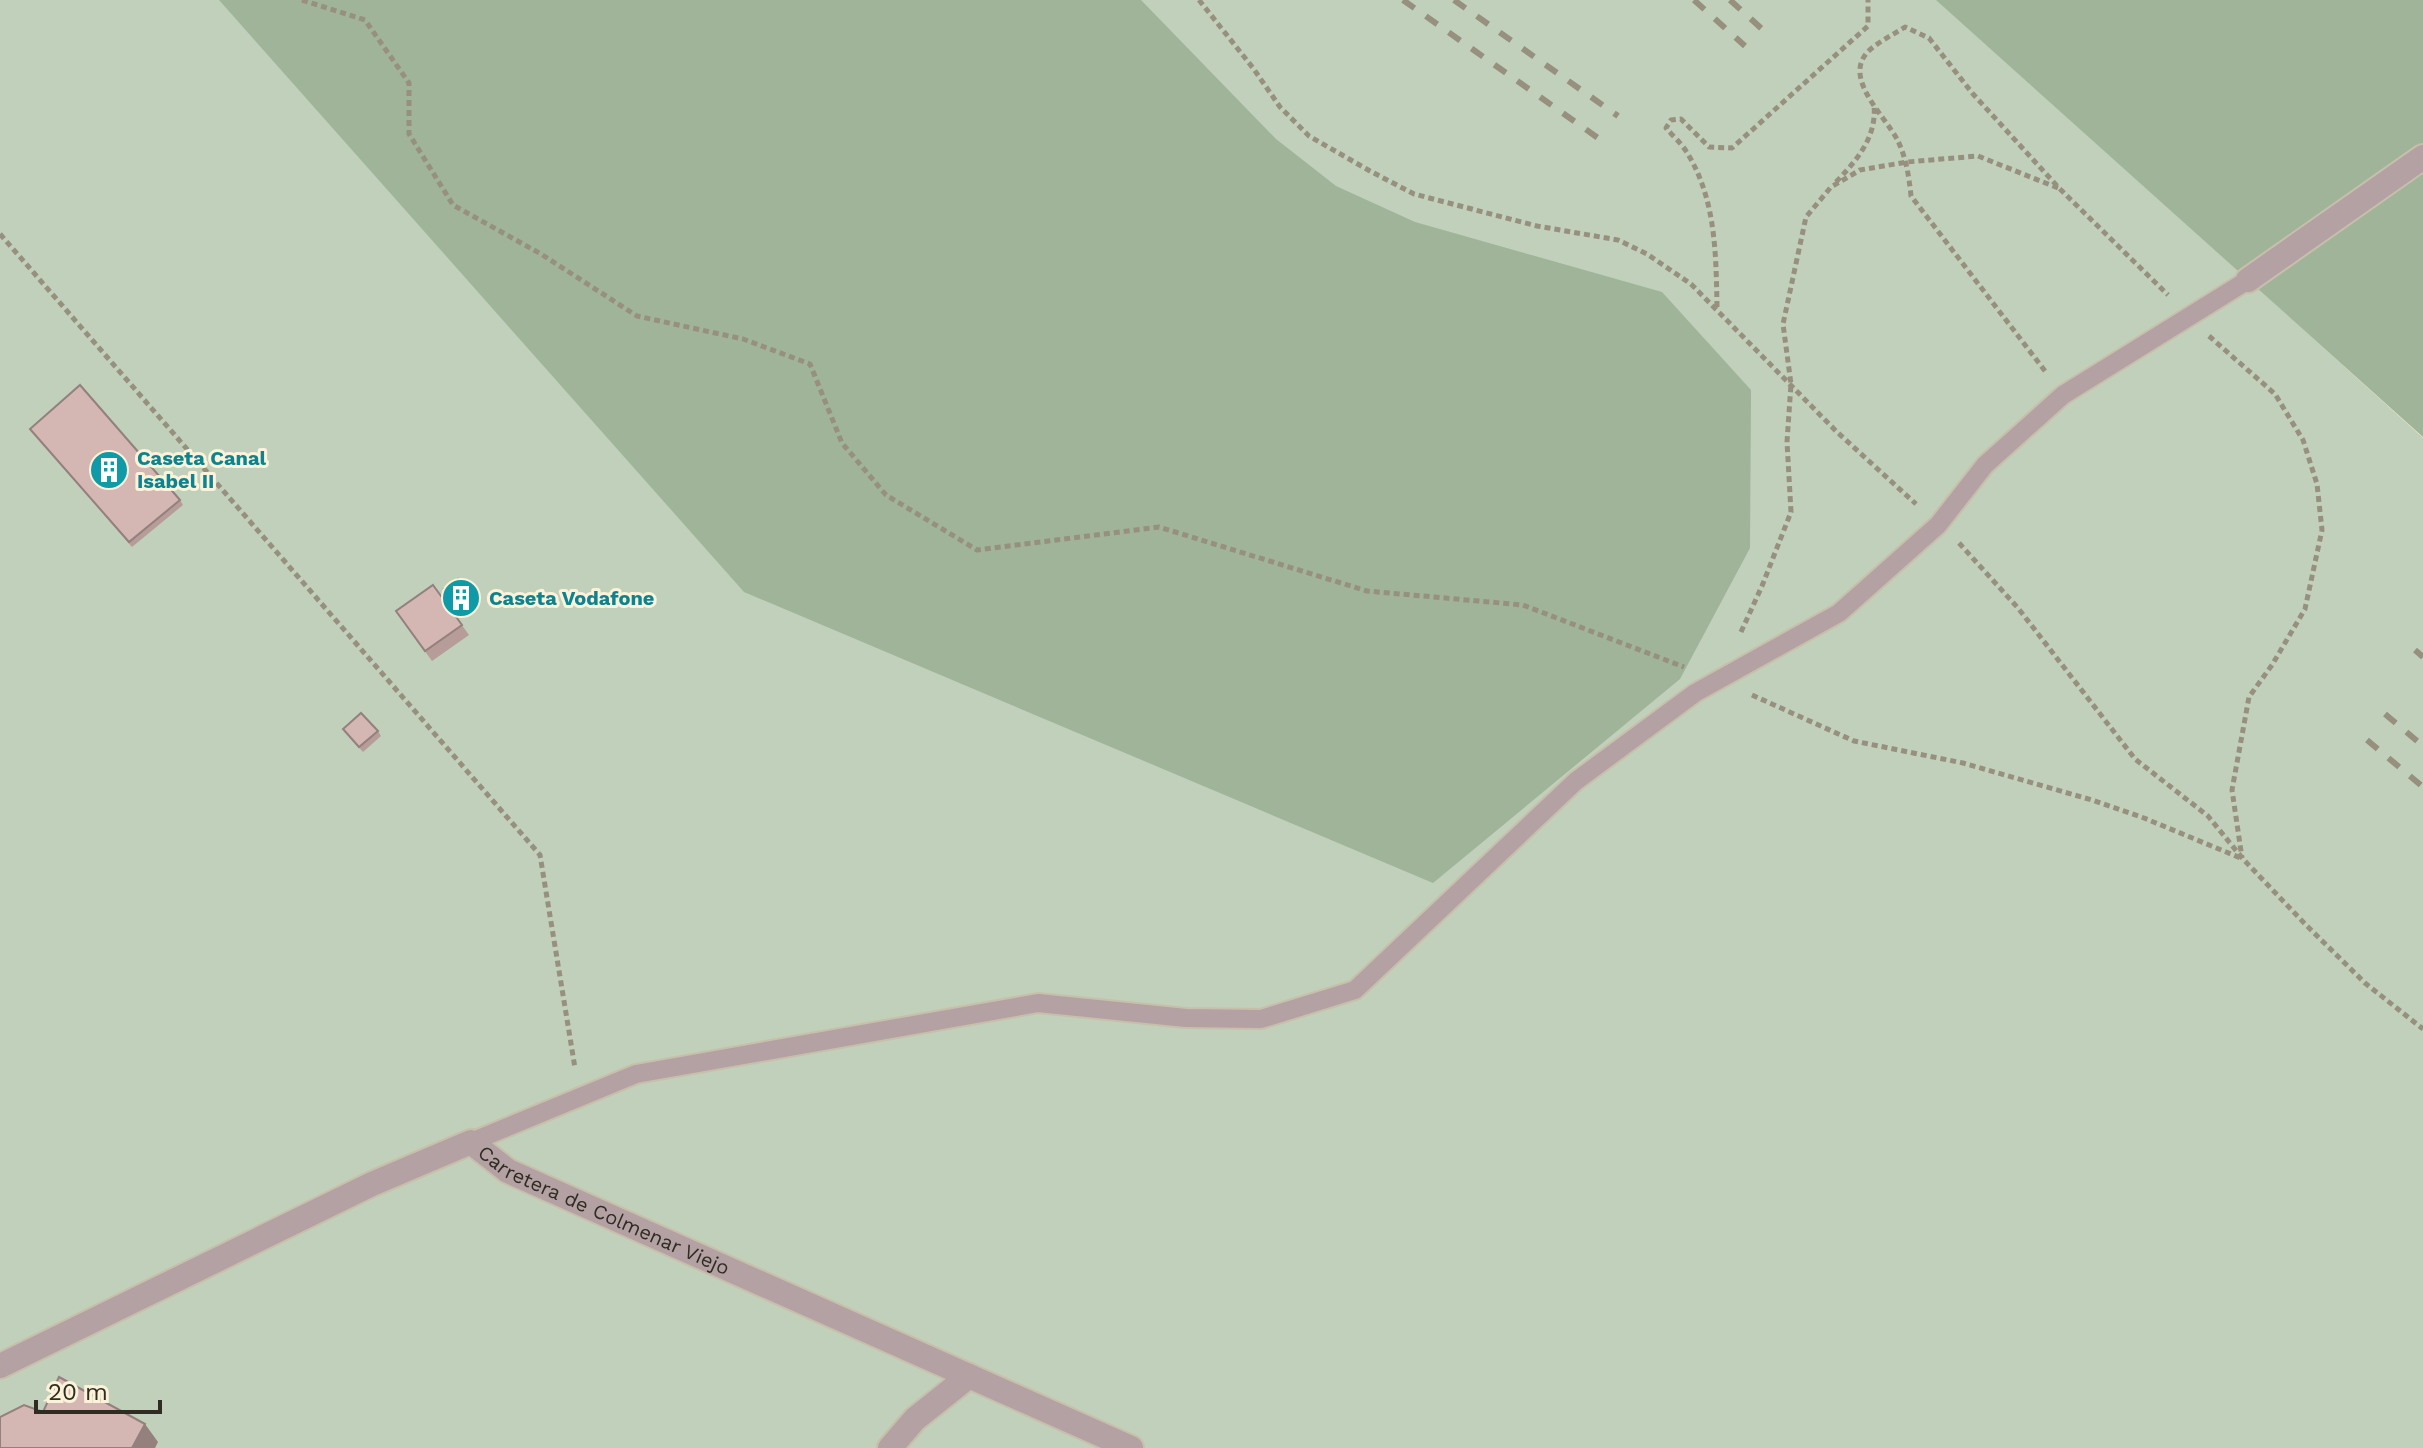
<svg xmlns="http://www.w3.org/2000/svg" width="2423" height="1448" font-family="'Work Sans',sans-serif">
<rect width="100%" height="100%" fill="#eee4cc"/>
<!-- green -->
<polygon fill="#c0d0bb" points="0,0 1940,0 2423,438 2423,1448 0,1448"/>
<!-- forest -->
<g fill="#9fb499">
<polygon points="219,0 1141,0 1276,139 1336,186 1415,222 1662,292 1751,390 1750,548 1680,679 1433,883 744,592"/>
<polygon points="1936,0 2423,0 2423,437"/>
</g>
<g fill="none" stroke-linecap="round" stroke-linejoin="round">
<defs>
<polyline id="lane" points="471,1142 636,1074 1038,1003 1186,1018 1261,1019 1355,990 1576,781 1695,693 1839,613 1938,525 1985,465 2063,395 2248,280"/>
<g id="street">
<polyline points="2248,280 2423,157"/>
<path id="s1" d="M0,1366l372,-182 99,-42 37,29 623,277"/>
<polyline points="890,1448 915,1419 969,1376"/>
</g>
</defs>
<!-- lane casing -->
<use href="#lane" stroke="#c8bfaa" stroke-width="22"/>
<!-- street casing -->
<use href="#street" stroke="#c8bfaa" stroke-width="28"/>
<!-- path -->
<g stroke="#97907f" stroke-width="5" stroke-dasharray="6 4" stroke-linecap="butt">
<polyline points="302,0 365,20 409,83 409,134 453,205 541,254 637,316 743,339 810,364 842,443 886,495 977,550 1159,527 1367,591 1523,605 1684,667"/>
<polyline points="1199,0 1253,68 1280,107 1309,136 1370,171 1414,194 1537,226 1618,240 1647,254 1691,284 1837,432 1916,504"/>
<path d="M1836,182c21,-22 41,-45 38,-77"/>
<polyline points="0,234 540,855 575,1068"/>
<path d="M1717,307c-1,-53 -1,-109 -31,-156 -5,-8 -14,-16 -20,-23l5,-8 10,-1 28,28 23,1 136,-122v-26"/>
<polyline points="2209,336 2275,394 2303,440 2317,484 2322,530 2305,609 2272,665 2249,697 2232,790 2242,858"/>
<path d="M2045,371l-134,-175c-2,-20 -5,-38 -13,-55 -13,-26 -60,-66 -26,-93 10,-8 22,-14 33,-21l24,11 44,56 86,94 109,107"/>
<polyline points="1959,543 2018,608 2135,759 2208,816 2243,859 2307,926 2365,983 2423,1029"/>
<polyline points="1741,632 1762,586 1791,512 1787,442 1791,384 1783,324 1806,217 1831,187 1860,170 1907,162 1978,156 2058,188"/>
<polyline points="1752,695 1854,741 1963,763 2092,800 2144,818 2243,859"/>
</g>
<!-- lane -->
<use href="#lane" stroke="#b3a1a3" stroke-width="18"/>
<!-- street -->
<use href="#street" stroke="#b3a1a3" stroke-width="24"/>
<!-- rail -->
<g stroke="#97907f" stroke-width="6" stroke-dasharray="14 14" stroke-linecap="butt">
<polyline points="1403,0 1598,138"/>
<polyline points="1454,0 1618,116"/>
<polyline points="1694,0 1745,46"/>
<polyline points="1730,0 1762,29"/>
<polyline points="2415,650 2423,657"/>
<polyline points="2385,714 2423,746"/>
<polyline points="2367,740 2423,787"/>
</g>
</g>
<!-- wall -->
<g fill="#b69d9a">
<polygon points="30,429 180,500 183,505 132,547"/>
<polygon points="458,579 474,602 460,612 444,589"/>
<polygon points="433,585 469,635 432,661 396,611"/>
<polygon points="343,729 378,731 381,736 363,752"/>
</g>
<!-- shaded-wall -->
<polygon fill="#94807d" points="145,1424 158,1442 155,1448 132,1448"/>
<!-- building -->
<g fill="#d4b7b3" stroke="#94807d" stroke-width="2">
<polygon points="80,385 180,500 129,542 30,429"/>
<polygon points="458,579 471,597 457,607 444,589"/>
<polygon points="433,585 462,625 425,651 396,611"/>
<polygon points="361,713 378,731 359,747 343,729"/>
<polygon points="59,1377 145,1424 132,1448 0,1448 0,1417 24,1405 43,1412"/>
</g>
<!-- icons -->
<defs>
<symbol id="building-disc" viewBox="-11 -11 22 22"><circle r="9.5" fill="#0f9aa8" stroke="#fbf2d9"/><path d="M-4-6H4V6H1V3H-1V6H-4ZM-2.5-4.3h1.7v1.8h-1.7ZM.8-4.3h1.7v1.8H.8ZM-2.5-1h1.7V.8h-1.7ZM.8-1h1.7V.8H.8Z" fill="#fff"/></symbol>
</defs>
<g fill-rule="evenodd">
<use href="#building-disc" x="87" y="448" width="44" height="44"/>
<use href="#building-disc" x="439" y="576" width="44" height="44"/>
</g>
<g text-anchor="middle" stroke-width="6" stroke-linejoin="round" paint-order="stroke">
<!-- culture labels -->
<g font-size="20" font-weight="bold" fill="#0d838f" stroke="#fbf2d9" text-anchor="start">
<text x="137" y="465">Caseta Canal<tspan x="137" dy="23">Isabel II</tspan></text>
<text x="489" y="605">Caseta Vodafone</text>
</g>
<!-- street labels -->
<g font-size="20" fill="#302c23" stroke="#fbf2d9">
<text dy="7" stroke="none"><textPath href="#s1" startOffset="672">Carretera de Colmenar Viejo</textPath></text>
</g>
</g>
<!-- scale -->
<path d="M36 1400v12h124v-12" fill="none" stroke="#302c23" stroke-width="4"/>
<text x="48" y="1400" font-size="24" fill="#302c23" stroke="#fbf2d9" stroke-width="6" paint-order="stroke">20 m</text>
</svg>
